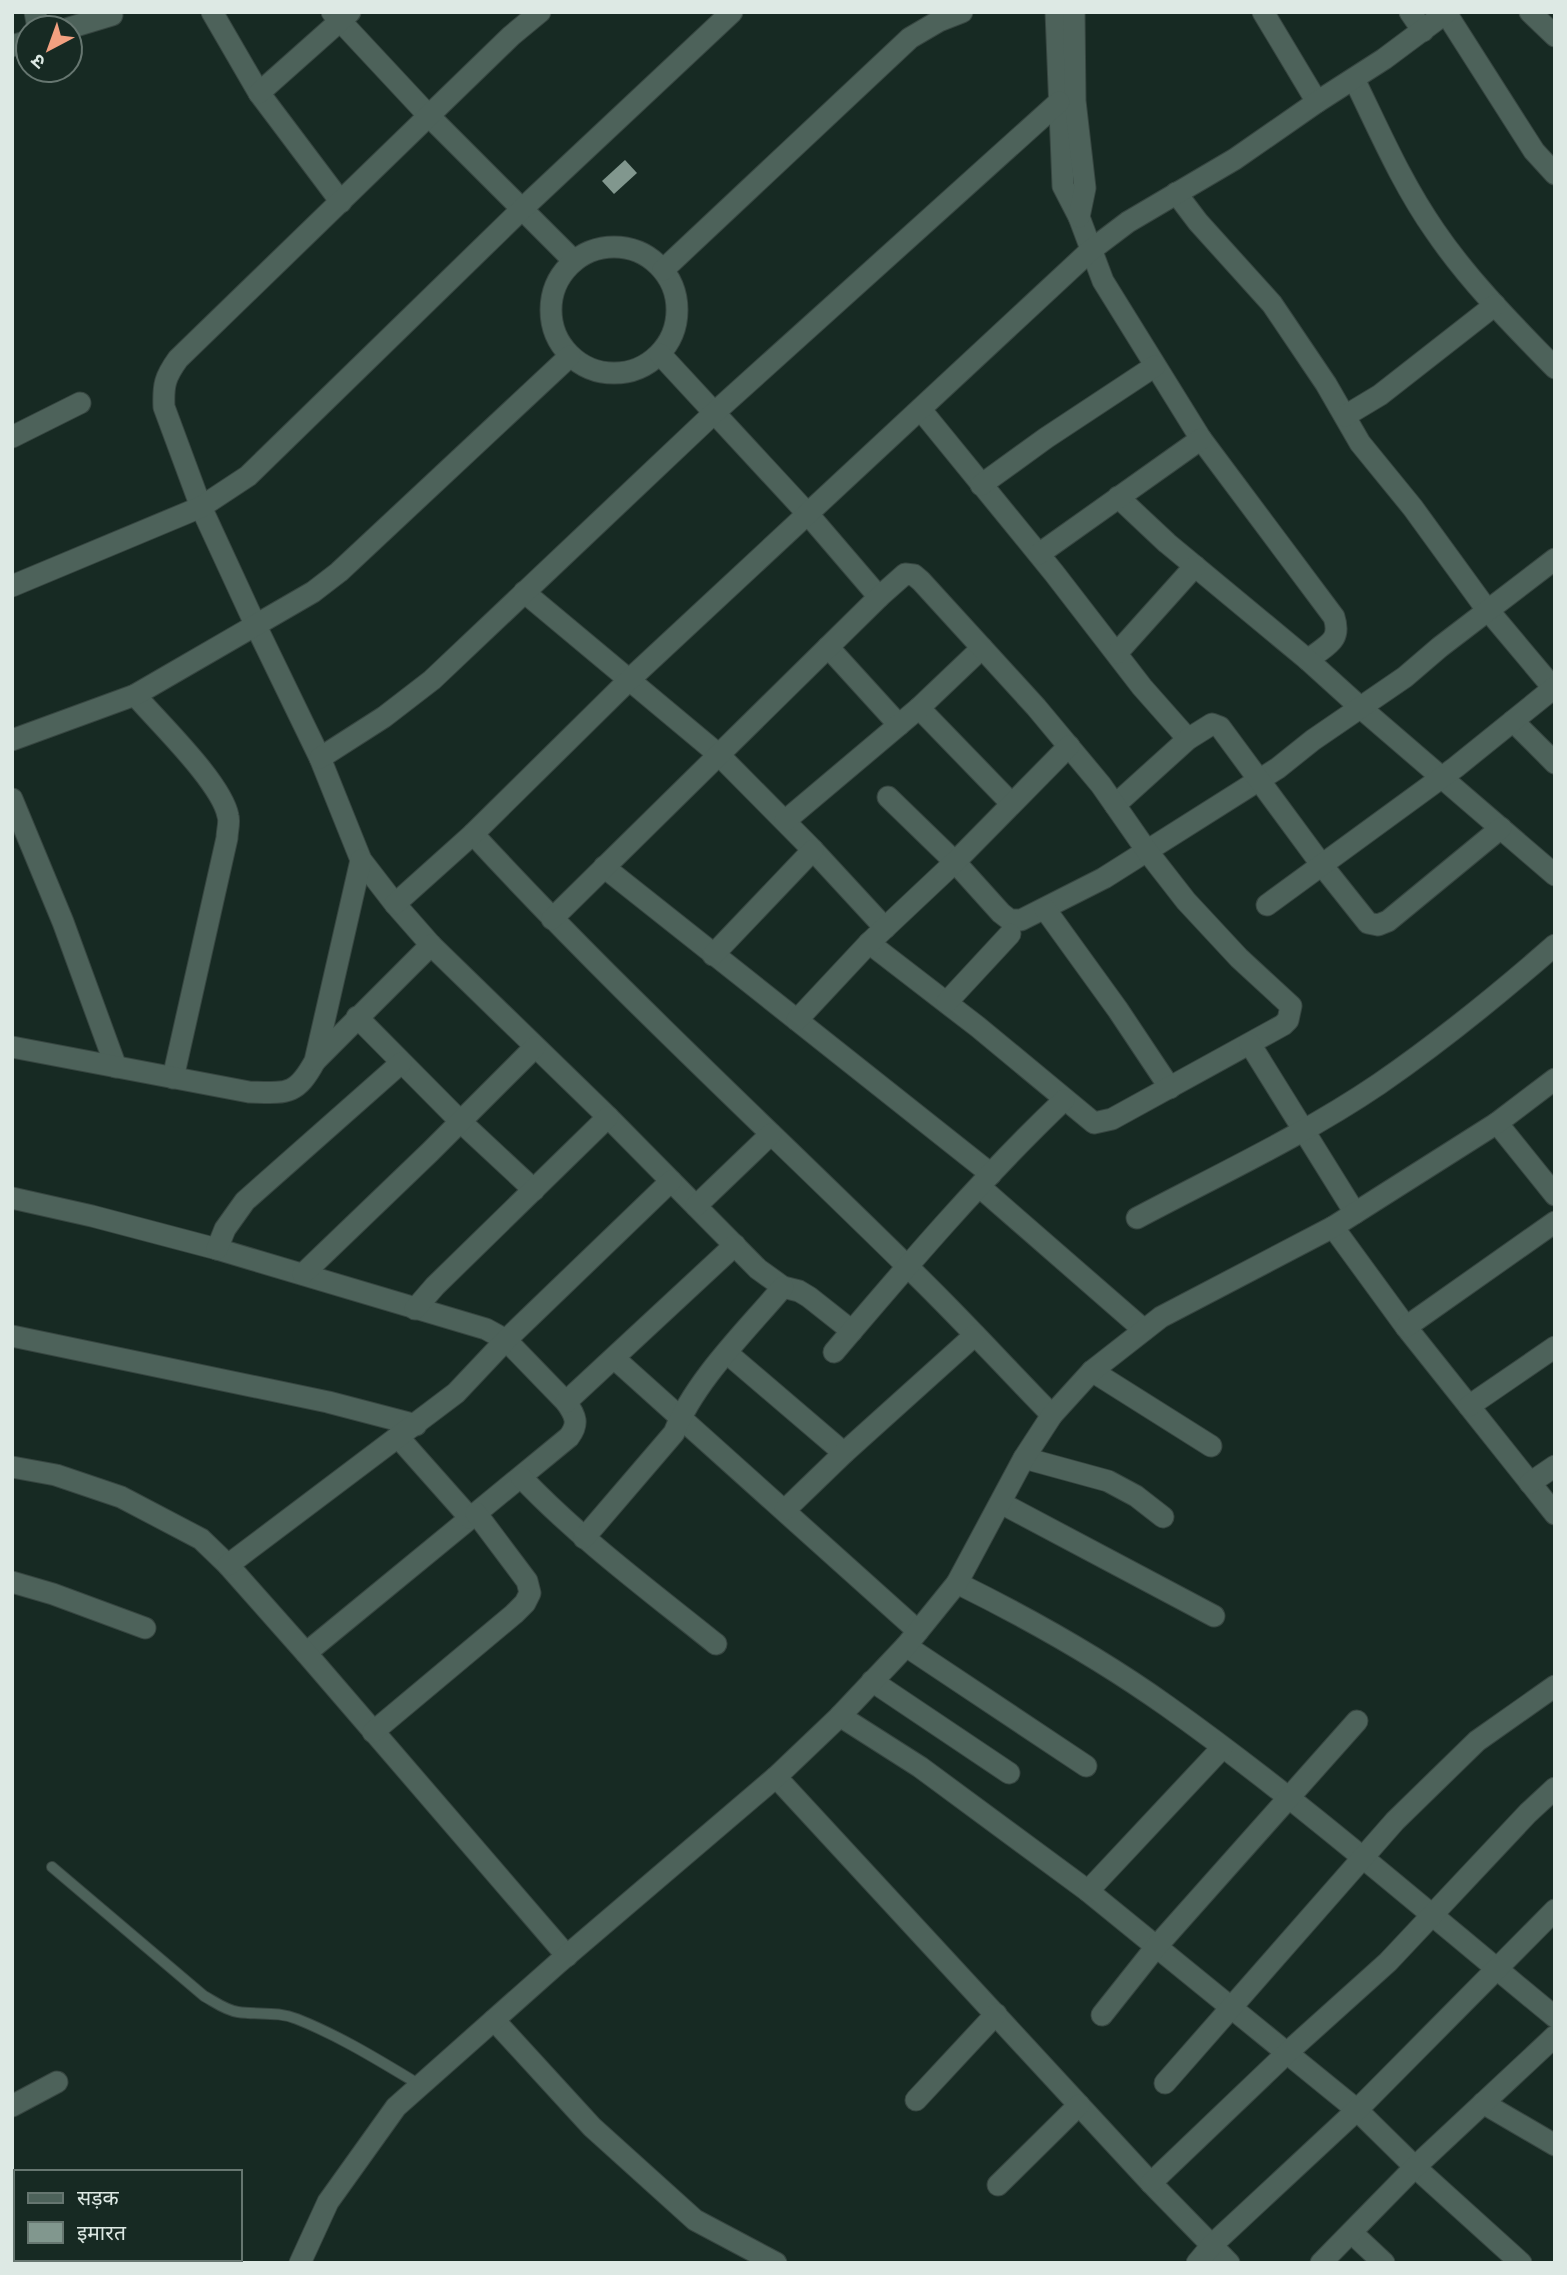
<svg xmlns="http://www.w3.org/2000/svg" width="1567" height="2275" font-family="Jost,'Noto Sans Devanagari',sans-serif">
<rect width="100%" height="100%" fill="#172a23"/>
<!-- building -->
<polygon fill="#81978e" points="625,160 637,173 614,194 602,181"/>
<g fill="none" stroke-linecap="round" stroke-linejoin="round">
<defs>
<path id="lane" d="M52,1867l152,129c11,6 21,14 34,16 20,3 40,-1 59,7 43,17 83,42 123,66"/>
<g id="street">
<polyline points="35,12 38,28"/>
<polyline points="212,12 259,93 341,202"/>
<polyline points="332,12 429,116 574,261"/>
<path d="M540,12l-29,24 -333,323c-13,18 -15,26 -14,48l37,100 54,117 65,134 41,102 34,44 36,41 177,172 150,152 25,18 16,4 10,6 43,34"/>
<path d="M1056,12l7,174 16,31 24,64 98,158 133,178c8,25 -8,28 -26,43"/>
<polyline points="1074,12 1075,101 1085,188 1079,217"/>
<polyline points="1263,12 1317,102"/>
<polyline points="1410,12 1423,31"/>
<polyline points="1530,12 1555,36"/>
<polyline points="1446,13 1534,151 1555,174"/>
<polyline points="69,28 112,15"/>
<polyline points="12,46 28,41"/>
<path d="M1354,79c25,51 48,105 81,152 34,50 78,94 120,137"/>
<polyline points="259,93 350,12"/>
<polyline points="1176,193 1198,222 1272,304 1326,384 1360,443 1413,508 1482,603 1555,690"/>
<circle cx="614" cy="310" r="63"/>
<polyline points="663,270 910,38 939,21 962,12"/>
<polyline points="660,354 807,513 879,597"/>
<polyline points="921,410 1054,573 1142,687 1188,739"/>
<polyline points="1345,416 1380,395 1495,305"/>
<polyline points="12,437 80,403"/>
<polyline points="981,485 1046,438 1155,366"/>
<polyline points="1118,497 1167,543 1308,660 1361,708 1555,875"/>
<polyline points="1039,554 1201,439"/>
<polyline points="12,586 201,507 248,476 521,210 732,12"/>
<polyline points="524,592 718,754 813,850 885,928"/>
<polyline points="828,647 899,725"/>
<polyline points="1117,653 1195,566"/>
<path d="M135,695c23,27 87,88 93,121 2,6 -1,15 -1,22l-54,240"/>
<polyline points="919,708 1011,803"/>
<polyline points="1513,721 1555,763"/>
<polyline points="12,740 135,695 313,592 339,572 570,356"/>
<polyline points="320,758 384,717 432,680 713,414 1059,102"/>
<polyline points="888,797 955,862 1001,913 1010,920 1021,920 1104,878 1278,768 1313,740 1405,677 1440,647 1555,559"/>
<polyline points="12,799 63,922 116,1067"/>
<polyline points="1115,805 1188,739 1212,724 1220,727 1321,864 1368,923 1378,925 1388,921 1501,828"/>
<polyline points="785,821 919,708 982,648"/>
<path d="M473,834c139,151 289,289 435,433 50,48 96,99 144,148"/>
<polyline points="604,867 991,1174"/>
<polyline points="395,904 473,834 629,680 1091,250 1128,222 1235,159 1317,102 1384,59 1447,12"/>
<polyline points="1267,905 1456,767 1555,687"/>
<polyline points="1045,909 1118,1010 1170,1088"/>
<polyline points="552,919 879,597 905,574 914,575 921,581 1036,707 1101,785 1147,851 1186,901 1239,958 1291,1006 1288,1020 1283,1025 1112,1119 1094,1123 978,1027 869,943"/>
<polyline points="713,955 813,850"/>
<polyline points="947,1002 1010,934"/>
<polyline points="357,1017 461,1122 534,1190"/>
<polyline points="797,1020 869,943 955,862 1069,746"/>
<polyline points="1250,1044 1355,1213"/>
<path d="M12,1047l237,45c38,1 47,4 66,-31l46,-201"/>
<polyline points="316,1060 431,945"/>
<polyline points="1497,1123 1555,1195"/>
<polyline points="980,1187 1144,1330"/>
<path d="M12,1198l80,18 125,33 269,80 20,11 60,62c10,14 13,22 3,35l-263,216"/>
<polyline points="696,1206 771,1134"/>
<path d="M1137,1218c81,-43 167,-83 242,-134 61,-42 120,-90 176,-139"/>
<polyline points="1333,1227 1406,1327 1555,1514"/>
<polyline points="217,1249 225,1229 245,1201 401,1063"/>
<polyline points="303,1274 430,1152 535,1047"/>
<polyline points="415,1309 435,1286 608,1117"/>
<polyline points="1406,1327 1555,1222"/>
<polyline points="12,1336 328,1402 416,1425"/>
<path d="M834,1352c74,-87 148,-174 230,-252"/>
<polyline points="727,1353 844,1453"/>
<polyline points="614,1358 918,1631"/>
<polyline points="1092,1371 1211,1446"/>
<polyline points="566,1402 735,1245"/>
<polyline points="1469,1406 1555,1347"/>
<polyline points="399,1438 470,1518"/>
<polyline points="1024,1458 1108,1481 1136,1496 1163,1517"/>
<polyline points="12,1467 56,1475 121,1497 201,1539 228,1565 306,1653 567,1956"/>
<path d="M521,1477c59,62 128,113 195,167"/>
<polyline points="1530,1483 1555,1466"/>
<polyline points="1001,1503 1214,1616"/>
<polyline points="785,1510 844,1453 975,1335"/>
<path d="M584,1538l90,-105c21,-53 72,-102 109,-146"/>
<polyline points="228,1565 456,1393 506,1340 671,1181"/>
<polyline points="12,1582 53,1594 145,1628"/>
<path d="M957,1583c73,36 144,76 210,123 135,96 260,206 388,311"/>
<polyline points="906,1646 1086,1766"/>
<polyline points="872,1681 1009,1773"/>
<polyline points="840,1716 920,1767 1088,1891 1357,2110 1415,2167 1521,2263"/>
<polyline points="373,1732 514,1614 525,1603 530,1593 527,1581 476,1513"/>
<polyline points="776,1777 1151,2183 1229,2263"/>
<polyline points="1088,1891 1222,1748"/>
<polyline points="1102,2015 1156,1947 1357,1721"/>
<polyline points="494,2020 592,2127 695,2220 776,2263"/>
<polyline points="1165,2083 1395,1821 1477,1741 1555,1686"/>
<polyline points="916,2100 996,2014"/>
<polyline points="1483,2103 1555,2145"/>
<polyline points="12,2106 57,2082"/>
<polyline points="1151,2183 1288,2052 1388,1962 1528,1813 1555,1788"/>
<polyline points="998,2185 1079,2105"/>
<polyline points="12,2198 16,2206"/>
<polyline points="1352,2233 1384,2263"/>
<polyline points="39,2259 40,2263"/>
<polyline points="1197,2263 1212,2245 1357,2110 1555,1910"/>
<polyline points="1321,2263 1415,2167 1555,2036"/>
</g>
<polyline id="secondary" points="300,2263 328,2202 396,2107 557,1964 776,1777 840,1716 906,1646 957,1583 1024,1458 1052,1415 1092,1371 1161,1317 1333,1227 1497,1123 1555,1079"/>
</defs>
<!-- lane casing -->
<use href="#lane" stroke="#374641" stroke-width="12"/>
<!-- street casing -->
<use href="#street" stroke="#374641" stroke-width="23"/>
<!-- secondary casing -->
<use href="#secondary" stroke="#374641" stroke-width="23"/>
<!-- lane -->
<use href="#lane" stroke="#4d625a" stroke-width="10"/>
<!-- street -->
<use href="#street" stroke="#4d625a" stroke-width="21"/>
<!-- secondary -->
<use href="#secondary" stroke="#4d625a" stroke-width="21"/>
</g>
<!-- border -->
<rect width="1567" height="2275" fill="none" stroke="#dde9e4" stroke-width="28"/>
<!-- legend -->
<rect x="14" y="2170" width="228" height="91" fill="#172a23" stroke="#667670" stroke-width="2"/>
<rect x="28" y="2193" width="35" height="10" fill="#4d625a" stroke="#667670" stroke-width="2"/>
<text x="77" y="2205" font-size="21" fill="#dde9e4">सड़क</text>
<rect x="28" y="2222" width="35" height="21" fill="#81978e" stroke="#667670" stroke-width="2"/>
<text x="77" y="2240" font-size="21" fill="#dde9e4">इमारत</text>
<!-- north arrow -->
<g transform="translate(49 49) rotate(221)"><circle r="33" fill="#172a23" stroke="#667670" stroke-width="2"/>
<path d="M0-5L12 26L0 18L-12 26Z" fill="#f2a080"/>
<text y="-10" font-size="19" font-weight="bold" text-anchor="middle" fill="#dde9e4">उ</text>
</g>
</svg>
